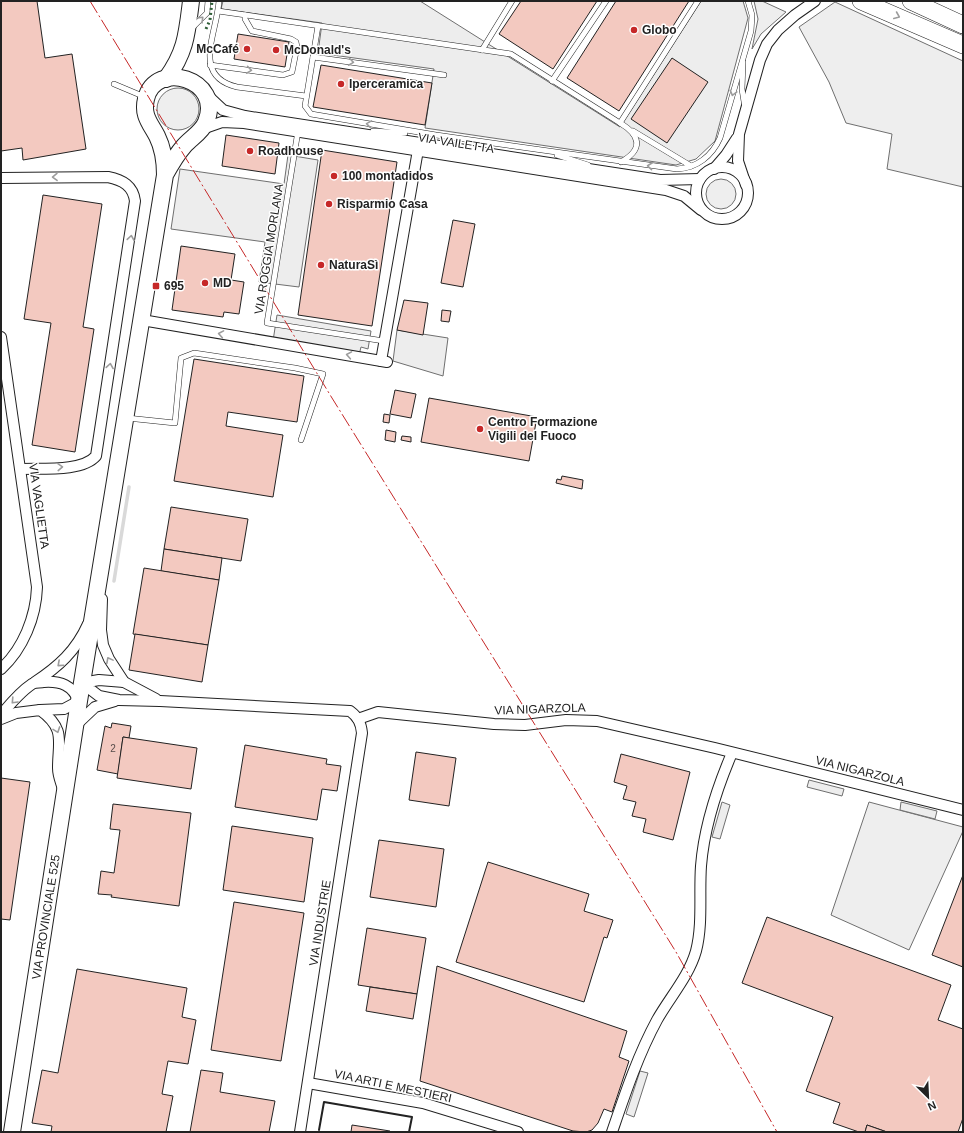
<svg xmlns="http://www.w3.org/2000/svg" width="964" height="1133" font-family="Arial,sans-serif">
<rect width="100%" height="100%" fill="#fff"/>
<!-- green -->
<g fill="#eee" stroke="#6f6f6f">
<polygon points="754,1 762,1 786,12 761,34 752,49 758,19"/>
<polygon points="835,2 963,61 963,187 887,169 892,134 846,123 829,82 799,27"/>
<circle cx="178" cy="109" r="21"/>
<circle cx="721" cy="194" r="15"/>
<polygon points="869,802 963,827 963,831 909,950 831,915"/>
</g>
<!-- parking -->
<g fill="#ededed" stroke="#6f6f6f">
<polygon points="223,1 420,1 620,127 701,1 743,1 748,18 715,141 696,159 676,165 425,128 434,69 318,53 322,23 221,9"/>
<polygon points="288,155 318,160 299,287 259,282 265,242 171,229 180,169 284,184"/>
<polygon points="277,315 371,331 368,349 361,347 359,355 273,341"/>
<polygon points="397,330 448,338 443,376 393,361"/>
<polygon points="809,780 844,789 842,796 807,787"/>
<polygon points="722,802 730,805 720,839 712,837"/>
<polygon points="901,802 937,811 935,819 900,810"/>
<polygon points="640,1071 648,1073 634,1117 626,1114"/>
</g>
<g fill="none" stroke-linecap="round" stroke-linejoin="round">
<!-- stream -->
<polyline stroke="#d9d9d9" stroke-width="3.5" points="114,581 129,487"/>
</g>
<!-- building -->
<g fill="#f3c9c0" stroke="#222">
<polygon points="1,1 37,1 45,58 72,54 86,149 23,160 22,148 1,151"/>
<polygon points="521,1 597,1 553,69 499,34"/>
<polygon points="616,1 689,1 619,111 567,78"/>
<polygon points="238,34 289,42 285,67 234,59"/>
<polygon points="672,58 708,82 667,143 631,119"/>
<polygon points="321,65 432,83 425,125 313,107"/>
<polygon points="226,135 279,143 275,174 222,166"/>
<polygon points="322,150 397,162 372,326 298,315"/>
<polygon points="43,195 102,204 83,327 94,329 75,452 32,445 51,323 24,319"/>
<polygon points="453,220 475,224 463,287 441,283"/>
<polygon points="181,246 235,254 231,280 244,282 239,314 224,312 223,317 172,310"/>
<polygon points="404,300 428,303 423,335 397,330"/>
<polygon points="442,310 451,311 449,322 441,321"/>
<polygon points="194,359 304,376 297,422 228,412 226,426 283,435 273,497 174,481"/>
<polygon points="395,390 416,394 411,418 390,414"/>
<polygon points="429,398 537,417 529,461 421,442"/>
<polygon points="384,414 390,415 389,423 383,422"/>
<polygon points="386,430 396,432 395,442 385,440"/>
<polygon points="402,436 411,437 411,442 401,440"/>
<polygon points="562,476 583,480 582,489 556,483 557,479 561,480"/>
<polygon points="171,507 248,519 241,561 164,549"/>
<polygon points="164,549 222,558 219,580 161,571"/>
<polygon points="144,568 219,580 208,645 133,634"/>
<polygon points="135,634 208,645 202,682 129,670"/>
<polygon points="112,723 131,726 129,738 123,737 118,774 97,770 105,726 111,728"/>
<polygon points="123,737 197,748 191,789 117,778"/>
<polygon points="245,745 327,759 326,764 341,766 337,791 322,789 317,820 235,807"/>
<polygon points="416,752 456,758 449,806 409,800"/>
<polygon points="621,754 690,772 673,840 643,832 646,819 632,816 636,802 623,799 627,786 614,782"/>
<polygon points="1,778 30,782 10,920 1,919"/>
<polygon points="113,804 191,813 179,906 111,897 112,895 98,894 101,871 114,873 120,830 110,829"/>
<polygon points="232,826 313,838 304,902 223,890"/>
<polygon points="379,840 444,849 436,907 370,897"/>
<polygon points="488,862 589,894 584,911 613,920 607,938 604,937 584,1002 456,962"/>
<polygon points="963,875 963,967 932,955"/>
<polygon points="234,902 304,913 281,1061 211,1050"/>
<polygon points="767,917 951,985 938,1020 963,1029 963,1118 958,1132 887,1132 867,1125 865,1132 859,1132 833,1123 840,1103 806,1091 833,1017 742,983"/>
<polygon points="367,928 426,938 417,994 358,985"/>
<polygon points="437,966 627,1031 619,1057 629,1061 612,1112 604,1109 598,1123 592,1130 586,1132 573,1131 420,1081"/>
<polygon points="77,969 187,988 182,1017 196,1020 188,1064 168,1061 162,1094 173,1096 166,1132 51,1132 52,1126 32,1123 42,1070 58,1073"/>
<polygon points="370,987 417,994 413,1019 366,1011"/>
<polygon points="201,1070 223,1073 220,1092 275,1101 269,1132 190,1132"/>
<polygon points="352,1125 390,1131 390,1132 351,1132"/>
<polygon points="867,1125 887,1132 865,1132"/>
</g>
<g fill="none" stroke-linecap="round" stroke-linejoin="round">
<defs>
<g id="service">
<path d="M219,1c-2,32 -28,75 18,86l69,9"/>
<polyline points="218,11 511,54 620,123 698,1"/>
<path d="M318,26l-13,80 6,8 125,21 241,34c20,-1 35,-13 43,-31l31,-107 1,-16 -4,-14"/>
<polyline points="192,28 207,13 208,1"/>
<polyline points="482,50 512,1"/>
<polyline points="313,57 444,75"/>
<polyline points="743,62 742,89 745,108"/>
<polyline points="210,65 283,75 292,72 297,47 296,42 291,39 252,31 245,19 245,15"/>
<polyline points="552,81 606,1"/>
<polyline points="114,84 145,97"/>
<path d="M620,123c20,12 24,26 1,39"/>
<polyline points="298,131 267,323 384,341"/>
<polyline points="373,131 405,133"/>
<polyline points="633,131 691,166"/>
<polyline points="557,155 588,165"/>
<polyline points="127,418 175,423 181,358 194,353 295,368 323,374 301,440"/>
</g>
<g id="minor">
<polyline points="207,95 223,110 245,116 660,180 700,179"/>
<polyline points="202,129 222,122 244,123 666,190 684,196 701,210"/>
<circle cx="722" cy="193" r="26"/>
<polyline points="714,169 726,155 737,138"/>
<path d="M1,178l107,-1c15,3 25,9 27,24l-39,255c-14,16 -55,12 -75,13"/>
<polyline points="746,185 738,161 739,134 760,60 767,44 778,30 795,15 815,1"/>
<polyline points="142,320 387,362"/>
<path d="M1,337l36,250c-1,30 -14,62 -36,82"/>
<polyline points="381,361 418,150"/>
<polyline points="102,599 101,630 103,645 109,659 124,682 156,699"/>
<path d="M35,682c23,-15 41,-31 53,-58"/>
<path d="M124,682l-25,-2 -17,3 17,13 20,4 41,1 190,10c8,6 11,12 12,22l-62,399"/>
<path d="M1,715c9,-11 19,-23 31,-31 3,-2 8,-1 12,-2 17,-1 28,3 35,19l-15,8 -24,1"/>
<path d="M1,719l15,-6 24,-3c26,19 18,31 18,58 0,8 3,14 5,21"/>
<polyline points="358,719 378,712 494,724 525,725 566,720 597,721 715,748 963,810"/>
<polyline points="76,725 95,707 115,701"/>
<polyline points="308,1083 423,1103 518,1132"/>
<path d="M612,1132c13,-38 26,-77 45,-112 13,-23 32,-44 39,-69 7,-27 3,-57 5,-85 3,-38 16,-78 31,-113"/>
</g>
<g id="primary">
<path d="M166,79c20,-27 21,-46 25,-78"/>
<path d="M12,1132l67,-431 86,-526c0,-13 -2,-27 -8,-39 -7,-13 -15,-21 -11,-37 9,-40 78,-20 60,23 -4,10 -15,16 -22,24 -8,9 -13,18 -19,29"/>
</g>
<g id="trunk">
<polyline points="861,1 963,45"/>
<polyline points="911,1 963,25"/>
</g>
</defs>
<!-- service casing -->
<use href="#service" stroke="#222" stroke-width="6"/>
<!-- minor casing -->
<use href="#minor" stroke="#222" stroke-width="12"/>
<!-- primary casing -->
<use href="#primary" stroke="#222" stroke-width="18"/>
<!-- trunk casing -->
<use href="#trunk" stroke="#222" stroke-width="18"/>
<!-- service -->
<use href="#service" stroke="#fff" stroke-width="5"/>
<!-- minor -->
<use href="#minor" stroke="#fff" stroke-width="10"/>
<!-- primary -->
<use href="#primary" stroke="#fff" stroke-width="16"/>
<!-- trunk -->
<use href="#trunk" stroke="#fff" stroke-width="17"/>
<!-- hedge -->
<polyline stroke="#2f5e38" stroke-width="3" stroke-dasharray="2 3" stroke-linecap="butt" points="206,29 210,20 212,1"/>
<!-- wall -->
<polyline stroke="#222" stroke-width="2" points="319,1130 324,1102 412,1117 409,1132"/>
<!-- power -->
<polyline stroke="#c62828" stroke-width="1" stroke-dasharray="14 3 2 3" stroke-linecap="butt" points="90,1 332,398 676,952 777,1132"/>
</g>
<!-- one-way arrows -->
<defs><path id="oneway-chevron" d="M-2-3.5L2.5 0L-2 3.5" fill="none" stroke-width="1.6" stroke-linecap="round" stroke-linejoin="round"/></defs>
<g stroke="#9c9c9c">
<use href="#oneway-chevron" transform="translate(897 16) rotate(23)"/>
<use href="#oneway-chevron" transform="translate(201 19) rotate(-44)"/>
<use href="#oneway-chevron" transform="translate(351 62) rotate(8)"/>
<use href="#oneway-chevron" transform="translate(249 70) rotate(8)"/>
<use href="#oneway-chevron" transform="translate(733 93) rotate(105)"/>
<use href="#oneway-chevron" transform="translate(369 124) rotate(-171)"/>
<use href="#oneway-chevron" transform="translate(650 166) rotate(-173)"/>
<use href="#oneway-chevron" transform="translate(55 177) rotate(179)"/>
<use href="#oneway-chevron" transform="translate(131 238) rotate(-81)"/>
<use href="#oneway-chevron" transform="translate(221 334) rotate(-170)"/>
<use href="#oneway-chevron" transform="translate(349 355) rotate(-170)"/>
<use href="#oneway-chevron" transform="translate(110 366) rotate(-81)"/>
<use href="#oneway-chevron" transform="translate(60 467) rotate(-3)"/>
<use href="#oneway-chevron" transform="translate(109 660) rotate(-118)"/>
<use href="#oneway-chevron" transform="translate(60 664) rotate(138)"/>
<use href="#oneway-chevron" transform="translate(14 701) rotate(133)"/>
<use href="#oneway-chevron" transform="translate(57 730) rotate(70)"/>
</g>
<!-- markers -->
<g fill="#c62828" stroke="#fff" stroke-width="1.5">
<circle cx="634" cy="30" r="4"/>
<circle cx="247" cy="49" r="4"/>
<circle cx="276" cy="50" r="4"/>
<circle cx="341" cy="84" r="4"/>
<circle cx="250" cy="151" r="4"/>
<circle cx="334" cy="176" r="4"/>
<circle cx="329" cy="204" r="4"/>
<circle cx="321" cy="265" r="4"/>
<circle cx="205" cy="283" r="4"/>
<rect x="152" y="282" width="8" height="8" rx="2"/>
<circle cx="480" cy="429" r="4"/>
</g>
<g text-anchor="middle" stroke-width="3" stroke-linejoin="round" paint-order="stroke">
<!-- number labels -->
<g font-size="10" fill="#564c4a">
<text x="113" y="752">2</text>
</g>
<!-- poi labels -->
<g font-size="12" font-weight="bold" fill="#222" stroke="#fff" text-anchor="start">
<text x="642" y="34">Globo</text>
<text x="239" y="53" text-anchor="end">McCafé</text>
<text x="284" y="54">McDonald's</text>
<text x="349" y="88">Iperceramica</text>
<text x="258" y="155">Roadhouse</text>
<text x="342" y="180">100 montadidos</text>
<text x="337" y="208">Risparmio Casa</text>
<text x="329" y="269">NaturaSì</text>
<text x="213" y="287">MD</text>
<text x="164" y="290">695</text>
<text x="488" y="426">Centro Formazione<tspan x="488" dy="14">Vigili del Fuoco</tspan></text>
</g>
<!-- street labels -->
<g font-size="12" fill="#222" stroke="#fff">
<text transform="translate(456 143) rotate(9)" y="4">VIA VAILETTA</text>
<text transform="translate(269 249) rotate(-81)" y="4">VIA ROGGIA MORLANA</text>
<text transform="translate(39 506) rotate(82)" y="4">VIA VAGLIETTA</text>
<text transform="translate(540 709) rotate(-2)" y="4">VIA NIGARZOLA</text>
<text transform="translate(860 771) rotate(14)" y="4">VIA NIGARZOLA</text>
<text transform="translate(46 917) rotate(-81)" y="4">VIA PROVINCIALE 525</text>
<text transform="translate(320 923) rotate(-81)" y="4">VIA INDUSTRIE</text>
<text transform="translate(393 1086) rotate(12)" y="4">VIA ARTI E MESTIERI</text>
</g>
</g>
<!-- border -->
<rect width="964" height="1133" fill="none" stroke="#222222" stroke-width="4"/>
<!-- north arrow -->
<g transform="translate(928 1097) rotate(156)" stroke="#ffffff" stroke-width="3" paint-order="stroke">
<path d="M0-3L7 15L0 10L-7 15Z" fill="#222222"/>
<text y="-6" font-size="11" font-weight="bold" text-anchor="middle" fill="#222222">N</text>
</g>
</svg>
